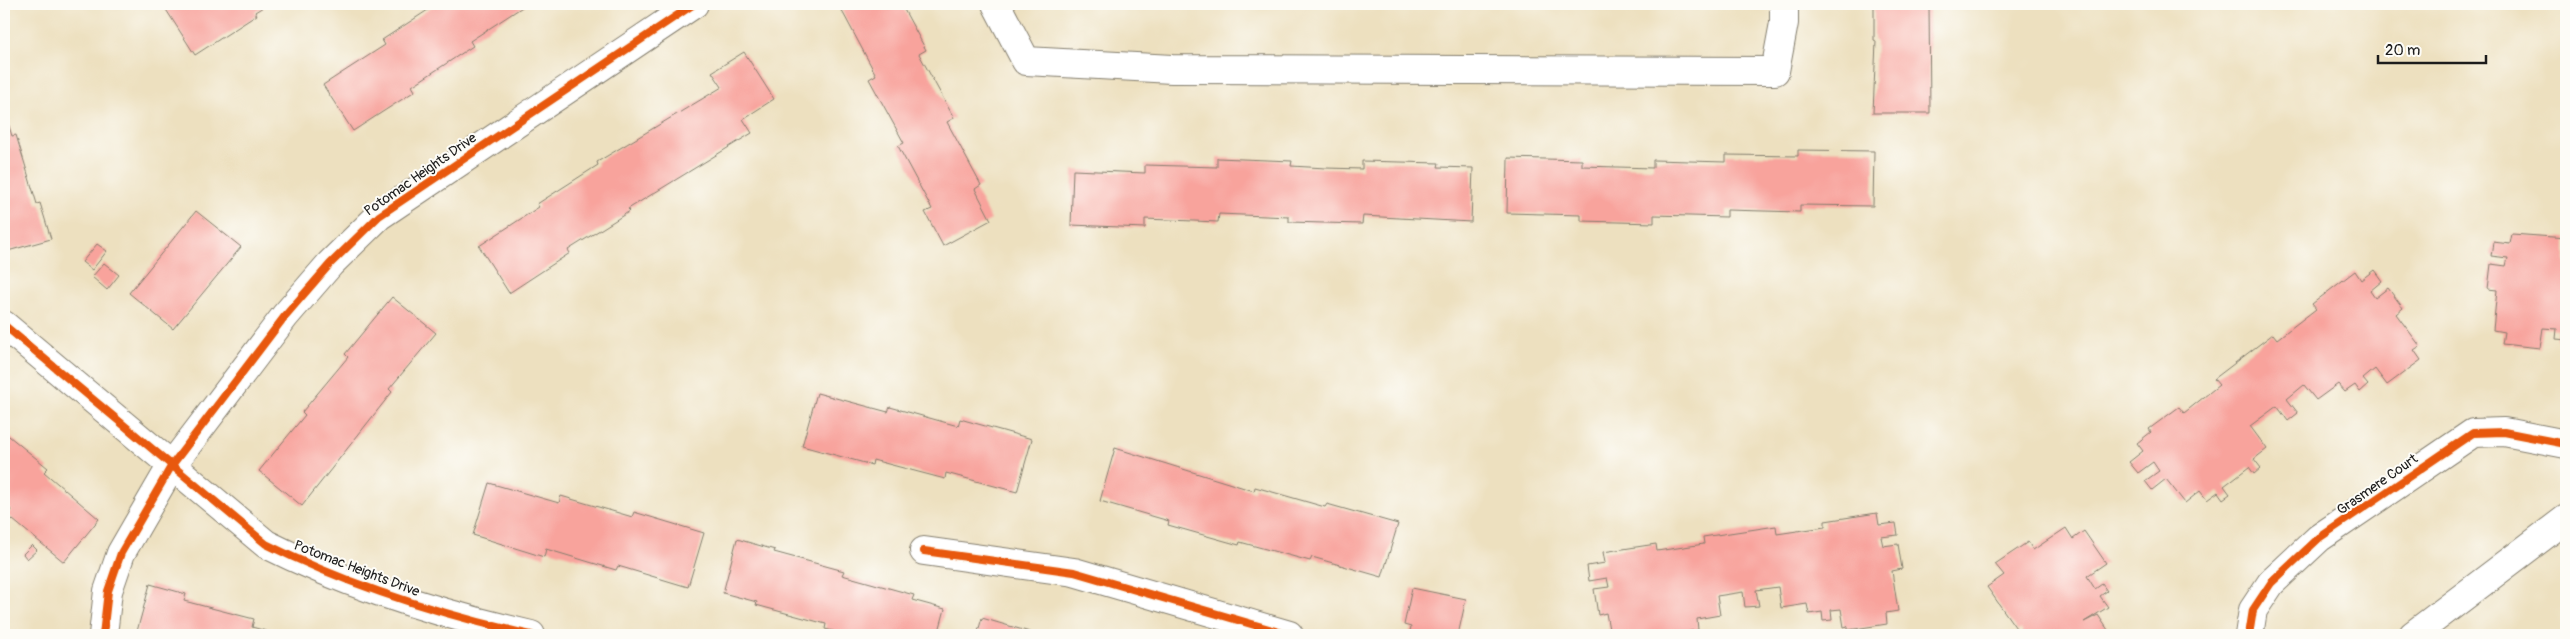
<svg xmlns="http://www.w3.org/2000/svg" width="2570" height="639" font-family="Pangolin,sans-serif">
<rect width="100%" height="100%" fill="#fdfcf7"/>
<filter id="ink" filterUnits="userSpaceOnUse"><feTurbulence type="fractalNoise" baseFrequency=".02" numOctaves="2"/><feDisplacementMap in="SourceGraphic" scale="10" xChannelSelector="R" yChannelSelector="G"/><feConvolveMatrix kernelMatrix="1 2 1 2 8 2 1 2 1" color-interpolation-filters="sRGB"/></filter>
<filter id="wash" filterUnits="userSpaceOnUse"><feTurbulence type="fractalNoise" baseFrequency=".0096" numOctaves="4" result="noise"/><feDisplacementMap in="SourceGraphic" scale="20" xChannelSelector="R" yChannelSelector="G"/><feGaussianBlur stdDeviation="1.12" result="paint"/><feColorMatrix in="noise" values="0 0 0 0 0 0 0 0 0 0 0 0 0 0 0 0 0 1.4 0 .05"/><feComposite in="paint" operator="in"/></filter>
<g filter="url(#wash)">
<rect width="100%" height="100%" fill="#ede0bf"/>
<g id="blocks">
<!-- building -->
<g fill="#f8a39c">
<polygon points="172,4 268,4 255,12 257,15 195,55 165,8"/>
<polygon points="437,4 527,4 470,41 473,46 412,86 415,91 353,131 323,85 385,45 382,40"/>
<polygon points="855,4 901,4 926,50 919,54 954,118 947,122 981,185 975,189 991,220 943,246 925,212 932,209 898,146 904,143 869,79 876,75 842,11"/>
<polygon points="1874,4 1929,4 1930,113 1873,113 1876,41 1874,40"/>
<polygon points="744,52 774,99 743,119 752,133 628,209 630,211 568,250 570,253 509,293 479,246 539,207 537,204 598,165 597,162 722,87 712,72"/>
<polygon points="4,110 12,136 16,135 37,204 40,203 51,239 4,252"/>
<polygon points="1798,150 1874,151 1873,206 1800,205 1800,212 1727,210 1727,217 1654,215 1654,223 1581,221 1581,215 1507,213 1508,158 1582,160 1582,166 1653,168 1653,160 1726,162 1726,155 1798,156"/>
<polygon points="1217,158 1292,161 1291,166 1326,168 1362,169 1362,161 1439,163 1438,167 1473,168 1471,222 1363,216 1362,224 1324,223 1289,222 1289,217 1219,214 1218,222 1145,219 1145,228 1071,225 1073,170 1145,173 1145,165 1217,167"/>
<polygon points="196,211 241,247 173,329 129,293"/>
<polygon points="2512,234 2566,238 2566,340 2556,339 2557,329 2543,328 2540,348 2502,344 2504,332 2493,330 2497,290 2488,289 2491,264 2506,266 2508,258 2491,256 2493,242 2510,244"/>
<polygon points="97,244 107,251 92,270 82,262"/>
<polygon points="104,263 119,275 107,290 92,277"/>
<polygon points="2374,270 2382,281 2370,291 2375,298 2388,288 2403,308 2396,314 2420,346 2414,350 2421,360 2387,385 2375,369 2363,379 2368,385 2360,392 2355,385 2345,392 2338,384 2316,400 2304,385 2287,399 2298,413 2288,421 2277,406 2250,426 2267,449 2254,459 2261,468 2254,474 2249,467 2224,486 2230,494 2223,499 2218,492 2207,500 2200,491 2185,503 2166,479 2152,490 2145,481 2159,471 2153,462 2138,473 2129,462 2143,451 2137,443 2151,432 2149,429 2179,407 2184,413 2219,385 2214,379 2273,334 2277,339 2316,309 2312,304 2355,271 2361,280"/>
<polygon points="392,297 436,333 389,389 392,392 302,506 259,471 305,415 302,412 348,357 345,354"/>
<polygon points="817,393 888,412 890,407 958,426 960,419 1032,439 1017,492 946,473 945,479 873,460 872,465 802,446"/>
<polygon points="4,432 48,468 44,472 99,519 64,562 7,515 11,510 4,504"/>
<polygon points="1115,448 1254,491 1255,487 1325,507 1327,504 1398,524 1382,577 1312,557 1310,561 1240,542 1239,545 1168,525 1169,521 1100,501"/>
<polygon points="489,483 559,503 561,496 629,516 632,517 634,512 704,533 688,587 618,566 616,570 546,549 544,557 473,535"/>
<polygon points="1877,513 1879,525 1896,523 1898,535 1881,537 1883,546 1898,544 1902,569 1892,571 1898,611 1886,613 1887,624 1848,630 1848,626 1844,627 1841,609 1831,610 1832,620 1823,621 1822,612 1809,614 1807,604 1781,608 1778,587 1756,590 1759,606 1745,607 1743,592 1717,596 1720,615 1697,619 1698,630 1684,632 1685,635 1675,635 1675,633 1610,635 1606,613 1598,615 1594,589 1609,587 1607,578 1589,581 1587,566 1605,563 1603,552 1656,544 1657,551 1704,544 1703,537 1776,526 1777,534 1797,531 1825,527 1825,521"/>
<polygon points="2066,528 2073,539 2084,531 2106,563 2087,576 2095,589 2102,584 2107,591 2100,596 2108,607 2084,622 2098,615 2110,633 2106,635 2025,635 2021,629 2018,631 1987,587 2004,575 1995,564 2028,542 2033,550"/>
<polygon points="737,539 775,550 774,552 844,571 842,575 914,595 912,600 945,609 938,635 848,635 825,629 826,624 756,605 757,602 723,593"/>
<polygon points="32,545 37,550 27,559 23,554"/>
<polygon points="150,584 186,594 184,601 254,619 252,627 280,635 136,635"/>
<polygon points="1412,588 1466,599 1458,635 1409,635 1411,627 1404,625"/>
<polygon points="982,618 1040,635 977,635"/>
</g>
</g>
</g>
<g filter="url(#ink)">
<use href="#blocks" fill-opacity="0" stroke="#847e6e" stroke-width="1"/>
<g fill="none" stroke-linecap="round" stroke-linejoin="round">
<defs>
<g id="minor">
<polyline points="996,4 1026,61 1172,69 1775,71 1784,23 1784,4"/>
<path d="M4,325l262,219c83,42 174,70 265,91"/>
<polyline points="924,551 1074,572 1289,635"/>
<polyline points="103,635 108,591 121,553 172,465 285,316 330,264 379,216 694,4"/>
<polyline points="2249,635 2253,610 2271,583 2319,538 2473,433 2504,432 2566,444"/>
<polyline points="2413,635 2566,519"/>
</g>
</defs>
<!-- minor casing -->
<use href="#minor" stroke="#847e6e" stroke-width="30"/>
<!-- minor -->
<use href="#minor" stroke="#fff" stroke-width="28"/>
<defs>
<g id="cycleway">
<path d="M4,325l262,219c83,42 174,70 265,91"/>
<polyline points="924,551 1074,572 1289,635"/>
<polyline points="103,635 108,591 121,553 172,465 285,316 330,264 379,216 694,4"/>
<polyline points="2249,635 2253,610 2271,583 2319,538 2473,433 2504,432 2566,444"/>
</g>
</defs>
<!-- cycleway casing -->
<use href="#cycleway" stroke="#fdfcf7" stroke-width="11"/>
<!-- cycleway -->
<use href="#cycleway" stroke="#e8590c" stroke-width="8"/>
</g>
</g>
<g text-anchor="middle" stroke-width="4" stroke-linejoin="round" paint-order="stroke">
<!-- street labels -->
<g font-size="14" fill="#1c1c1c" stroke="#fdfcf7">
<text transform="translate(420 174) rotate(-35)" y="5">Potomac Heights Drive</text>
<text transform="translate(2377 484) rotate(-35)" y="5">Grasmere Court</text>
<text transform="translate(357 568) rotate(21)" y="5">Potomac Heights Drive</text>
</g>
</g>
<!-- margin -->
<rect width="2570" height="639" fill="none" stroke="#fdfcf7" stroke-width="20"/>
<!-- scale -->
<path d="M2378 55v8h108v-8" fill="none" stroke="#1c1c1c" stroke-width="2.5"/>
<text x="2385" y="55" font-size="15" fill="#1c1c1c" stroke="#fdfcf7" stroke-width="4" paint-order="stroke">20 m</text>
</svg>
